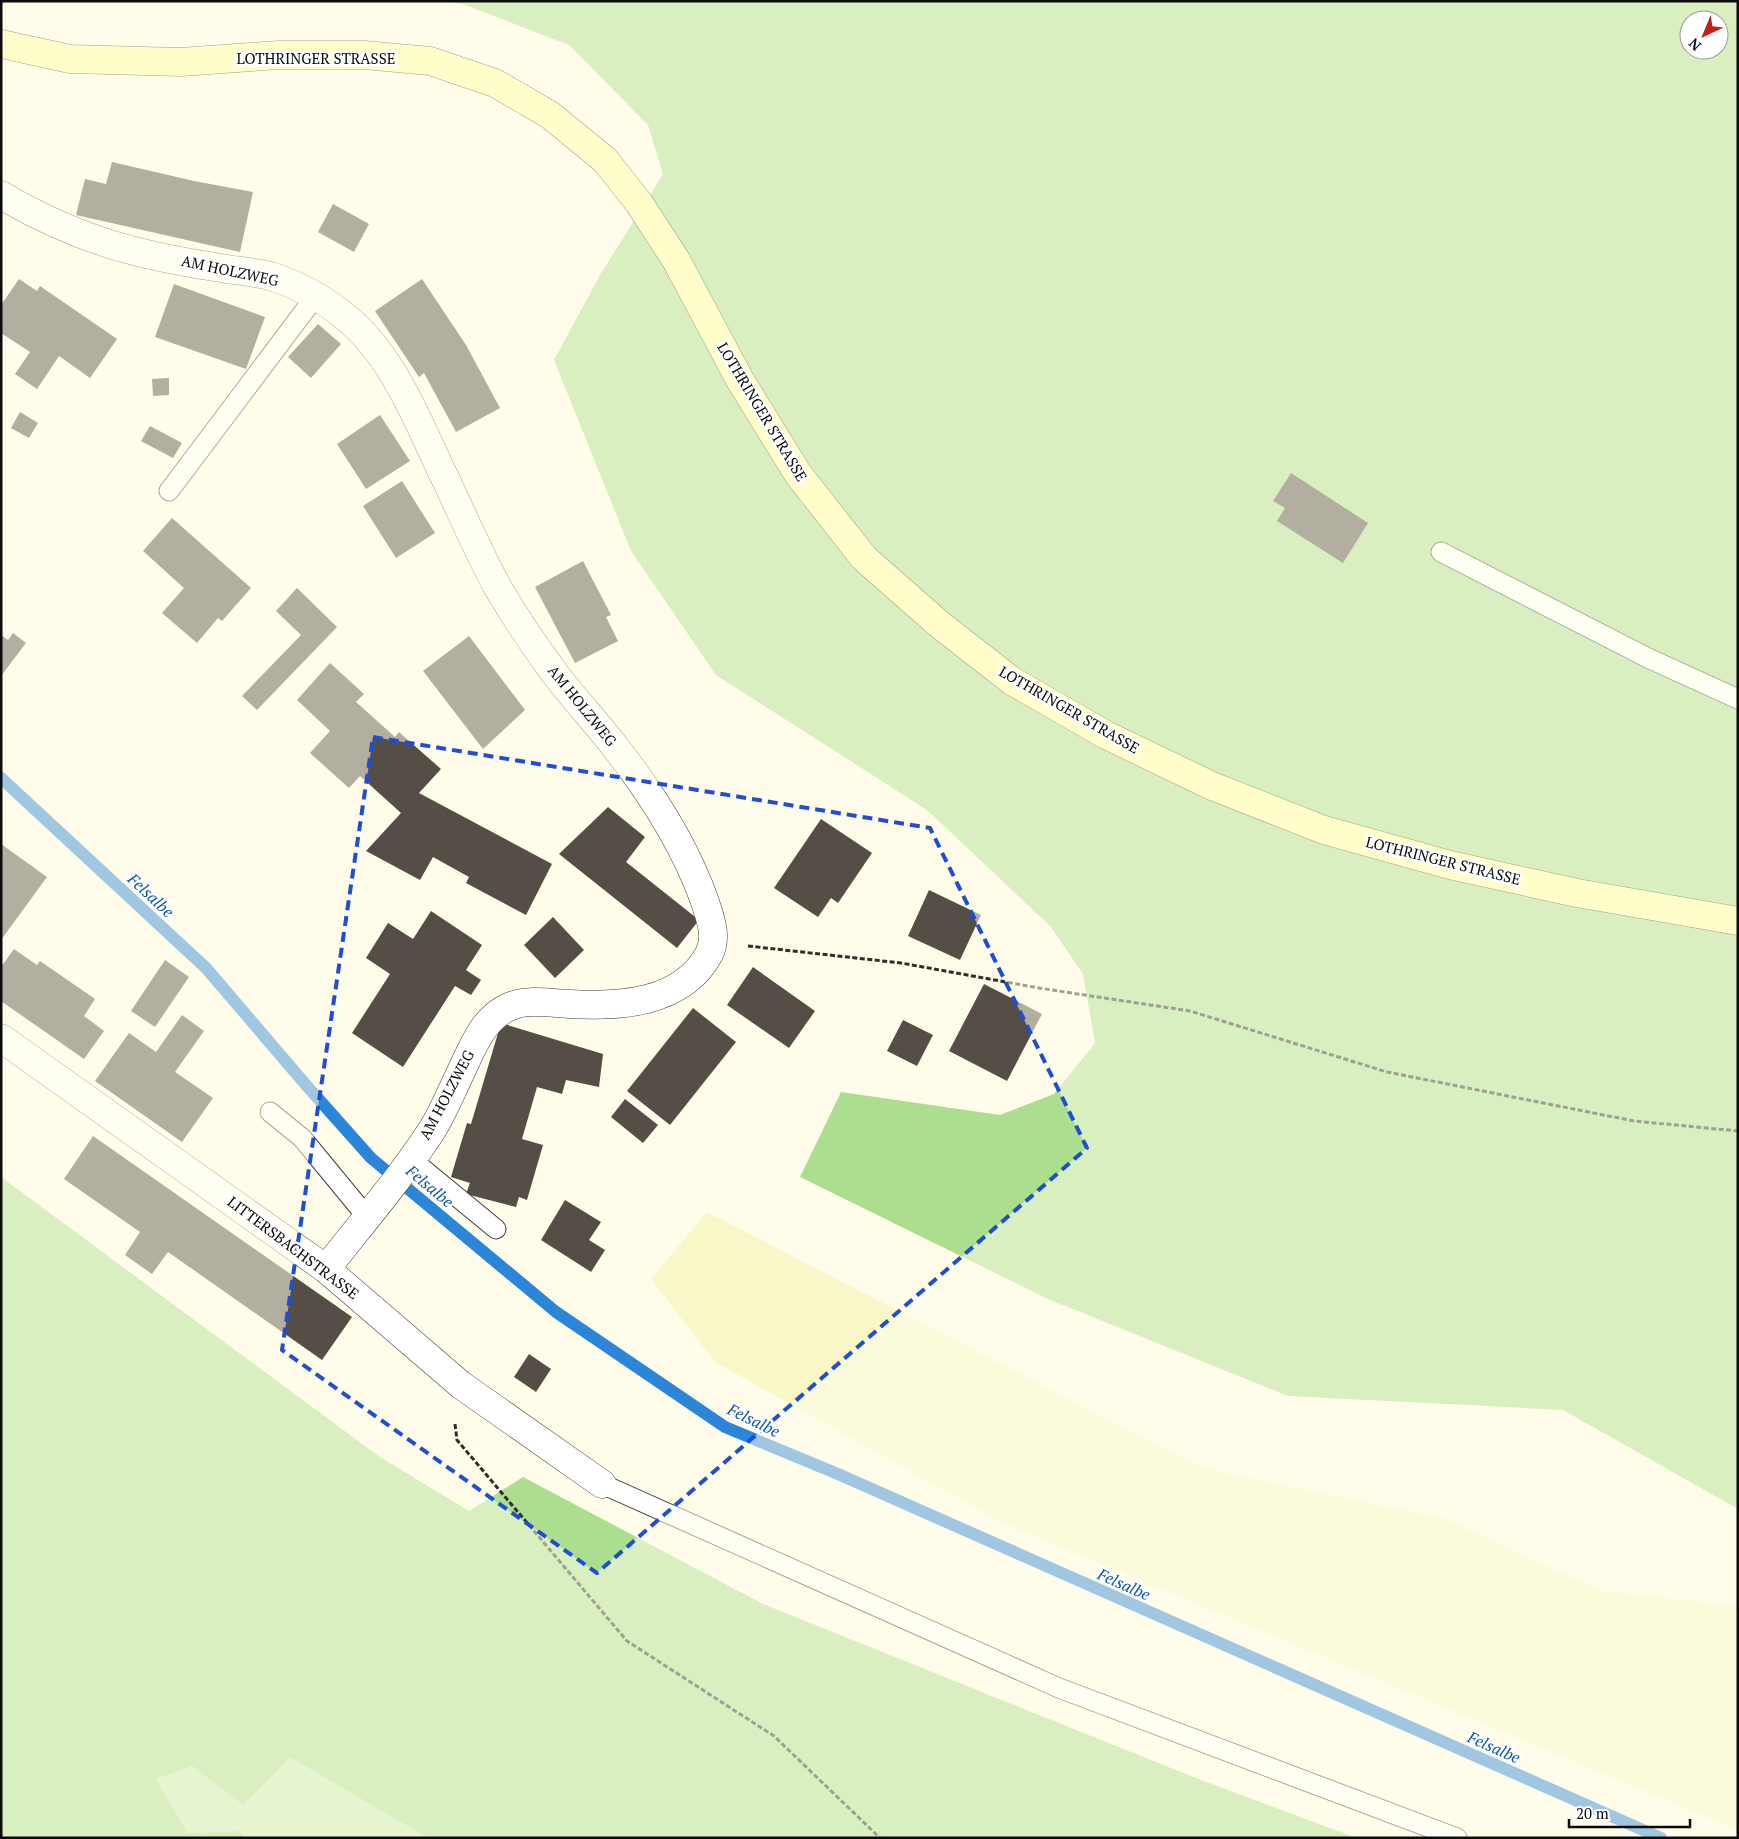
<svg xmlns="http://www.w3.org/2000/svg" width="1739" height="1839" font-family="'PT Serif',serif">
<rect width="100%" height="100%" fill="#fffdea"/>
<!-- farmland -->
<polygon fill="#f7f7c8" points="707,1212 1202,1468 1446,1519 1601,1591 1738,1606 1738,1830 1003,1523 715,1362 651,1279"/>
<!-- green -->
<polygon fill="#cbecb1" points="290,1756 428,1838 246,1838 239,1831 188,1833 156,1779 192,1766 243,1805"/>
<!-- forest -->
<g fill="#acde8f" fill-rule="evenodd">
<path d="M441,1h1297v1508l-175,-99 -275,-14 -240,-97 -248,-122 41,-85 159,23 54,-21 41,-51 -12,-69 -33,-48 -123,-116 -211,-135 -85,-124 -77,-191 46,-85 63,-101 -15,-49 -79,-80 -106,-41zM1689,20h30v30h-30z"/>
<polygon points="1,1177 380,1457 469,1511 523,1477 763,1604 1201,1780 1357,1838 428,1838 290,1757 243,1805 192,1766 156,1779 188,1833 239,1831 246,1838 1,1838"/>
</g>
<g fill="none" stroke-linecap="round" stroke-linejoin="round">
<!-- stream -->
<polyline stroke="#2b85d8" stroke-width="12" points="1,778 206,968 306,1085 371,1158 556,1312 725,1427 838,1474 1661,1838"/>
</g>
<!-- building -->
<g fill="#554e47">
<polygon points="112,162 194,181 253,192 240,252 76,215 85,179 106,184"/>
<polygon points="333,204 369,224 354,252 318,232"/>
<polygon points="19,279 37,291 40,286 117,339 90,378 59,356 37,389 15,374 30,352 1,333 1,305"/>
<polygon points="422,279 466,345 500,408 456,432 424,373 419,377 375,311"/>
<polygon points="174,284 265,317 246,369 155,337"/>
<polygon points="318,324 341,344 311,378 288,357"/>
<polygon points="169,378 169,395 153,396 152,379"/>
<polygon points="20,412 38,423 29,438 11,428"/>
<polygon points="380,415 410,461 366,489 337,444"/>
<polygon points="150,426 182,443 173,458 141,441"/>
<polygon points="1291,473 1368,523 1343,563 1277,521 1285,508 1273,501"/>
<polygon points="402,481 435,533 396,558 363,506"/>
<polygon points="172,518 251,588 222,621 218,618 197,643 162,613 184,588 143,551"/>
<polygon points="583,561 611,615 606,617 618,641 575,663 535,587"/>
<polygon points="297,588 337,627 257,710 242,696 301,635 276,611"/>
<polygon points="13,633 26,643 1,676 1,635 8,640"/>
<polygon points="469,636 525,710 483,749 423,671"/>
<polygon points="330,663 364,694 356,702 395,737 399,732 441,769 419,793 552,864 526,915 466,883 469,877 433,857 420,880 366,851 401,813 360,776 349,788 310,753 330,731 297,700"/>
<polygon points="608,807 645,837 626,862 699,920 677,948 559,854"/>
<polygon points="821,819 872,853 838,903 831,898 818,917 774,888"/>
<polygon points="1,844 47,877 1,940"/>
<polygon points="929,890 981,915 960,960 908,936"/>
<polygon points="431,911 482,945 466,970 481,980 471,995 455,986 403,1067 352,1033 390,974 366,958 388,923 413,939"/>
<polygon points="553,917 584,950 555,978 524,945"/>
<polygon points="14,949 37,965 40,961 95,999 84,1016 104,1031 84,1059 1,1001 1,967"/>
<polygon points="165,960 189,977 155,1027 131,1011"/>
<polygon points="753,967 815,1011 789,1048 727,1005"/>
<polygon points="984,984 1042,1014 1007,1081 949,1051"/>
<polygon points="693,1008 736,1042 670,1125 627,1091"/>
<polygon points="182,1015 204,1031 175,1072 213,1098 182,1142 95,1081 129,1033 156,1052"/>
<polygon points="903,1020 933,1035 917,1066 887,1051"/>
<polygon points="501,1023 603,1054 599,1087 566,1080 562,1094 537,1087 522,1139 543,1145 527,1200 519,1197 516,1207 466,1194 470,1183 451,1177 467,1123 471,1124"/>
<polygon points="625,1099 658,1125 643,1143 611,1117"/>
<polygon points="93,1136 352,1317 322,1360 168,1252 152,1274 125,1255 140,1232 64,1179"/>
<polygon points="565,1200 601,1222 589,1240 605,1250 591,1272 541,1240"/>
<polygon points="529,1354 551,1369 536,1392 514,1377"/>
</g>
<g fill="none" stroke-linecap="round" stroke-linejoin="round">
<defs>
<g id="lane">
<polyline points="169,491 315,297"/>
<polyline points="1441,552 1648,658 1738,699"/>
<polyline points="270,1112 302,1138 367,1217"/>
<polyline points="411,1159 496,1229"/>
<polyline points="602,1484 1059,1688 1457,1838"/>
</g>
<g id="street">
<path d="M1,195c39,23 79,41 122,53 32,9 65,15 98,20 16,3 33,4 49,8 26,8 52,22 73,39 50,39 74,105 101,161 18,37 34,76 54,112 17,29 36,57 55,83 20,27 43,51 63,77 36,46 68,96 88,151 6,18 14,38 5,55 -27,50 -91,53 -140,50 -19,-1 -41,-5 -58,2 -30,12 -40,46 -53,72 -8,17 -16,36 -26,52 -32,49 -70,93 -106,139"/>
<polyline points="1,1038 326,1269 461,1385 602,1484"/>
</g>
<polyline id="secondary" points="1,44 70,59 181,62 279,55 364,55 430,61 495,83 550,115 605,160 639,203 676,260 740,380 798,474 864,558 939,624 1012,681 1106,735 1212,786 1324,830 1450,865 1577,893 1738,921"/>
</defs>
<!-- lane casing -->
<use href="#lane" stroke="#3e3e3e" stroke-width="21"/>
<!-- street casing -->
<use href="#street" stroke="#3e3e3e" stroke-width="29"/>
<!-- secondary casing -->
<use href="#secondary" stroke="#2d2d2d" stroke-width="29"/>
<!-- path -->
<g stroke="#2d2d2d" stroke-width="3" stroke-dasharray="5 2.5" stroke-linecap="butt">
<polyline points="748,946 901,963 1039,988 1190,1011 1387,1072 1634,1121 1738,1131"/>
<polyline points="455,1424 457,1440 627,1641 774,1736 880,1838"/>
</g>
<!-- lane -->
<use href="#lane" stroke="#fff" stroke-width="19"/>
<!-- street -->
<use href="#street" stroke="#fff" stroke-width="28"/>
<!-- secondary -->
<use href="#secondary" stroke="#fffca5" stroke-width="28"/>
</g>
<!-- marked area -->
<path d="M0 0H1739V1839H0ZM373,737l557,91 157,320 -490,425 -315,-223z" fill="#fffdea" fill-opacity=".55" fill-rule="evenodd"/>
<path fill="none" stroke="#1d4ed8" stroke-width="4" stroke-dasharray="10 6" stroke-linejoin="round" d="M373,737l557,91 157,320 -490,425 -315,-223z"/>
<g text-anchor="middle" stroke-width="5" stroke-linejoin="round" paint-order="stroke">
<!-- street labels -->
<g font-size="15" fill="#0b0b0b" stroke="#fff">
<text x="316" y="64">LOTHRINGER STRASSE</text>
<text transform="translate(230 271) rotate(12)" y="5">AM HOLZWEG</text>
<text transform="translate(762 412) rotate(59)" y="5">LOTHRINGER STRASSE</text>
<text transform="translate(582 706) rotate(51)" y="5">AM HOLZWEG</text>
<text transform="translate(1069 710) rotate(30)" y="5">LOTHRINGER STRASSE</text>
<text transform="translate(1443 861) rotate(14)" y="5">LOTHRINGER STRASSE</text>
<text transform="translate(447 1095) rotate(-62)" y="5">AM HOLZWEG</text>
<text transform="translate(293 1248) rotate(37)" y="5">LITTERSBACHSTRASSE</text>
</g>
<!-- water labels -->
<g font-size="16" font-style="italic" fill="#0b56a7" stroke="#fff">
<text transform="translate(151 895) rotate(43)" y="6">Felsalbe</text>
<text transform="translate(430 1186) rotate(40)" y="6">Felsalbe</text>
<text transform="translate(754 1420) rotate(26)" y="6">Felsalbe</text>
<text transform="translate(1124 1584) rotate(24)" y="6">Felsalbe</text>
<text transform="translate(1494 1747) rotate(24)" y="6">Felsalbe</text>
</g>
</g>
<!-- border -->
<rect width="1739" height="1839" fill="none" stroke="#0b0b0b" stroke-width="5"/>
<!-- north arrow -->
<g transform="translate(1704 35) rotate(224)"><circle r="24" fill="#ffffff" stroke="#9d9d9d"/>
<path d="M0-4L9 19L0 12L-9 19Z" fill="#c61e19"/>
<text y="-8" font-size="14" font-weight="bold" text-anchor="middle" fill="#0b0b0b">N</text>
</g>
<!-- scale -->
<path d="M1569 1819v8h121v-8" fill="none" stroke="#0b0b0b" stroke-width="2.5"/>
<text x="1576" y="1819" font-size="15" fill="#0b0b0b" stroke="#ffffff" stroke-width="4" paint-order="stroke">20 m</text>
</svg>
